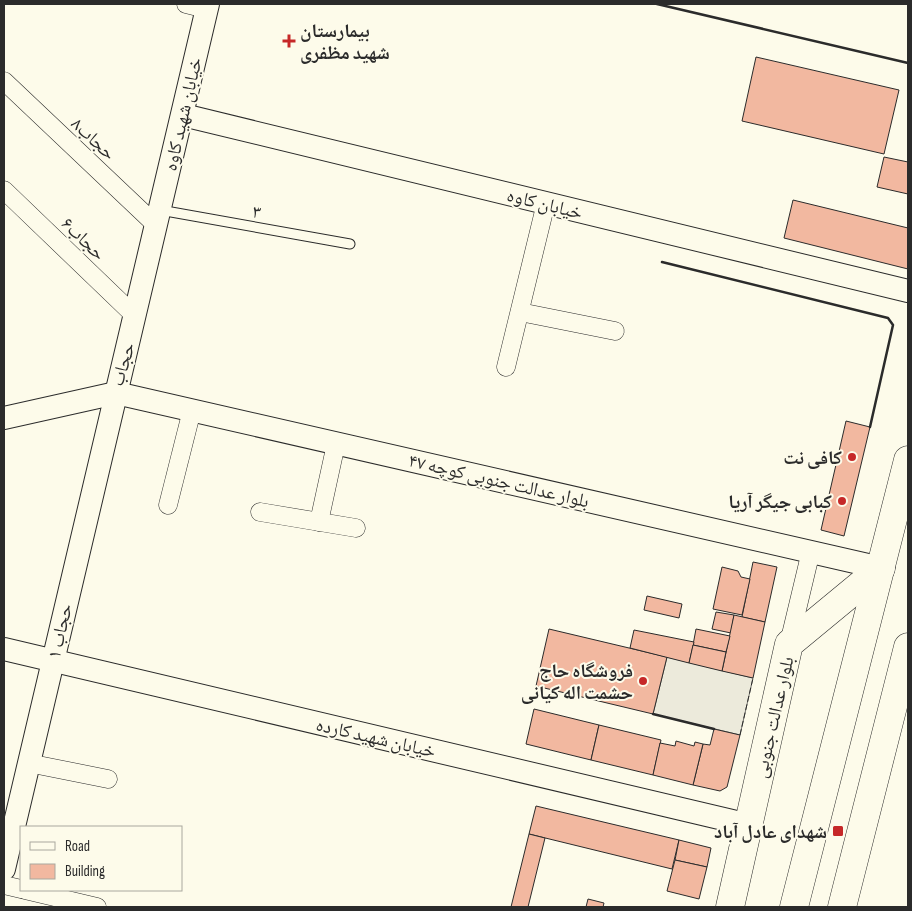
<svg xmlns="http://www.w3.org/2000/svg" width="912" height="911" font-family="'Sofia Sans Condensed','Noto Naskh Arabic',sans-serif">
<rect width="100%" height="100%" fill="#fdfbea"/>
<!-- parking -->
<polygon fill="#eceadb" stroke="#74746e" points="667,657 753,678 740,735 653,714"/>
<!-- building -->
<g fill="#f2b8a0" stroke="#2b2b2b">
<polygon points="756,57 899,90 884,154 742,121"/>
<polygon points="884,157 908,162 908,194 877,187"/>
<polygon points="793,200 908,228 908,269 784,238"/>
<polygon points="846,421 870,427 844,536 821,530"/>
<polygon points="753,562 777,567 765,622 742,617"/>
<polygon points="722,567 738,571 741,577 750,579 742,615 713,609"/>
<polygon points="647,596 682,604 679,618 644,610"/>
<polygon points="716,612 734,615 731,633 712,629"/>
<polygon points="734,615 765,622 753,678 722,671"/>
<polygon points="549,629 667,657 653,714 536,686"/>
<polygon points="696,629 730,636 726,652 693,645"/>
<polygon points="634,630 694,642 689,663 630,648"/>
<polygon points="693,645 726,652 722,671 689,663"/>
<polygon points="534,709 599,725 591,760 526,744"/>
<polygon points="599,725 661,740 653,775 591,760"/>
<polygon points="714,729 740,735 727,787 720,791 693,785 703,744 710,745"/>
<polygon points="676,741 694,746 695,742 703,744 693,785 653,775 660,743 675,746"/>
<polygon points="536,806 679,840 672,869 529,834"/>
<polygon points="529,834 545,838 528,907 511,907"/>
<polygon points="679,840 711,848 707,867 675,860"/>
<polygon points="675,860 707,867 699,899 667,891"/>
<polygon points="588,899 604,903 603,907 586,907"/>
</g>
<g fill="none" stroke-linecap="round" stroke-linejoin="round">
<defs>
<polyline id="service" points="160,210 350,244"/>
<g id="minor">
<polyline points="186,4 206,9"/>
<polyline points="4,81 156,225"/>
<polyline points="4,190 135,316"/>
<polyline points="520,312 615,331"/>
<polyline points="506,367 546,203"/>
<polyline points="168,505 192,410"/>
<polyline points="260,512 356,528"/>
<polyline points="319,522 336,444"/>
<polyline points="789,643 811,551"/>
<polyline points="28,763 108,779"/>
<polyline points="4,885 21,889"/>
<polyline points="25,890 97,907"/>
</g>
<g id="tertiary">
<polyline points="183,115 908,291"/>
<polyline points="4,418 116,393 881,568"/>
<polyline points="4,649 749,825"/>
<polyline points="4,869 208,4"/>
</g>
<g id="primary">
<polyline points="730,907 789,644 881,568"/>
<polyline points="794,907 908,460"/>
<polyline points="842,907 908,647"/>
</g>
</defs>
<!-- service casing -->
<use href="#service" stroke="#2b2b2b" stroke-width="11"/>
<!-- minor casing -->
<use href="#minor" stroke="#2b2b2b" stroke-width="19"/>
<!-- tertiary casing -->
<use href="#tertiary" stroke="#2b2b2b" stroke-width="24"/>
<!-- primary casing -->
<use href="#primary" stroke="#2b2b2b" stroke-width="29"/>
<!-- service -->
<use href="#service" stroke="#fdfbea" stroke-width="9"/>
<!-- minor -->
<use href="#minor" stroke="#fdfbea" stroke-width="18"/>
<!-- tertiary -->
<use href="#tertiary" stroke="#fdfbea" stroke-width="22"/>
<!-- primary -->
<use href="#primary" stroke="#fdfbea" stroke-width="28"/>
<!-- fence -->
<polyline stroke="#2b2b2b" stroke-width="1" stroke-dasharray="6 2.5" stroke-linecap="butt" points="740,735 753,678"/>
<!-- wall -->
<g stroke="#2b2b2b" stroke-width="2.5">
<polyline points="657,4 908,63"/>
<polyline points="662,262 888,318 893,325 870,427"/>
<polyline points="653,714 714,729"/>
</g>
</g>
<!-- markers -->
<g fill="#c62828" stroke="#fdfbea" stroke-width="2">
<path d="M286.5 33.5h5v5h5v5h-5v5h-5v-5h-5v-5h5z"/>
<circle cx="852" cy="457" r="5"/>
<circle cx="842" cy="501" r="5"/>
<circle cx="643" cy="681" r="5"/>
<rect x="832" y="825" width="12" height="12" rx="2.5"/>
</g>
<g text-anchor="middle" stroke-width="4" stroke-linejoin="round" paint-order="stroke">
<!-- poi labels -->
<g font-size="19" font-weight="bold" fill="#2b2b2b" stroke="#fdfbea" text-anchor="end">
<text x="300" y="37" text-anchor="start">بیمارستان<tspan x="300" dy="22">شهید مظفری</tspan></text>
<text x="842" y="464">کافی نت</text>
<text x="832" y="508">کبابی جیگر آریا</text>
<text x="633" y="677">فروشگاه حاج<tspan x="633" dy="22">حشمت اله کیانی</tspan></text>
<text x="827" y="838">شهدای عادل آباد</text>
</g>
<!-- street labels -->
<g font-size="19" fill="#2b2b2b" stroke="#fdfbea">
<text transform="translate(182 114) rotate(-77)" y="7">خیابان شهید کاوه</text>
<text transform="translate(94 138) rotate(43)" y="7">حجاب۸</text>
<text transform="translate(545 203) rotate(14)" y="7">خیابان کاوه</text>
<text transform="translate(257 211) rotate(10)" y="7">۳</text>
<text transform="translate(84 238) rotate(44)" y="7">حجاب۶</text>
<text transform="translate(122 364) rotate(-73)" y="7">حجاب</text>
<text transform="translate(499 480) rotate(13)" y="7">بلوار عدالت جنوبی کوچه ۴۷</text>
<text transform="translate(59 631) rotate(-77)" y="7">حجاب ۱</text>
<text transform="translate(773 717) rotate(-77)" y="7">بلوار عدالت جنوبی</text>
<text transform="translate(376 737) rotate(13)" y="7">خیابان شهید کارده</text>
</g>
</g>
<!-- border -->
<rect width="912" height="911" fill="none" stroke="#2b2b2b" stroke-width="10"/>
<!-- legend -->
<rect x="20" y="826" width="162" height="65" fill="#fdfbea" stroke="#a9a89e"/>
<rect x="30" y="842" width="25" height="8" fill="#fdfbea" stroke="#a9a89e"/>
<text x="65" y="851" font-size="15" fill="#2b2b2b">Road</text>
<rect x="30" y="864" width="25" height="15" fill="#f2b8a0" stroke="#a9a89e"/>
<text x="65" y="876" font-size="15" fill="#2b2b2b">Building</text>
</svg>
